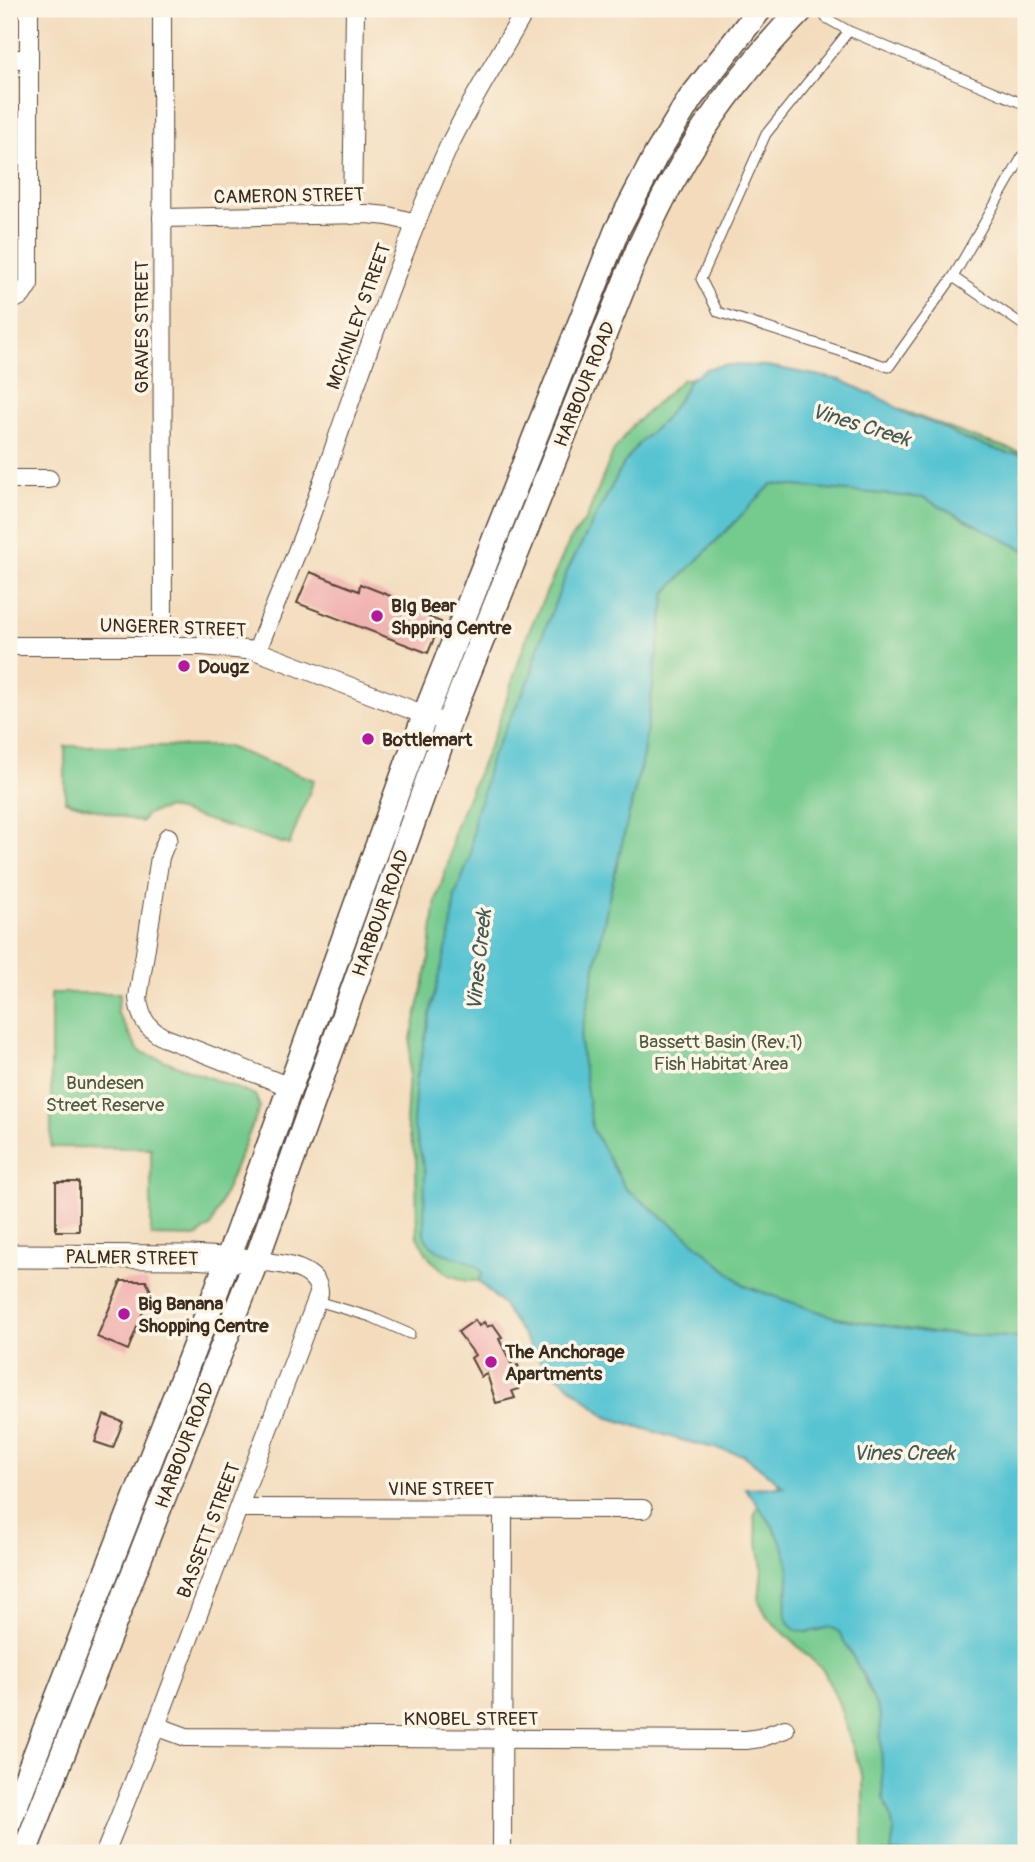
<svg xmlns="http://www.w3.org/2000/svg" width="1035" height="1862" font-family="Pangolin,sans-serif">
<rect width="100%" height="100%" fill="#fcf5e5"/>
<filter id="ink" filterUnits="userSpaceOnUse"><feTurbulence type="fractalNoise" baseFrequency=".0143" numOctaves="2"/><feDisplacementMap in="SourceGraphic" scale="14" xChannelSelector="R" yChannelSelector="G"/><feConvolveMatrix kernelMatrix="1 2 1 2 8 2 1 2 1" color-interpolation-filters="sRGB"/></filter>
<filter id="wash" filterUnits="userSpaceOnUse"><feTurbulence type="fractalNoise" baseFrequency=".00686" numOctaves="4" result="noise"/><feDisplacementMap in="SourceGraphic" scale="28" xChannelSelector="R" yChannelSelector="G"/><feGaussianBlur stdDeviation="1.57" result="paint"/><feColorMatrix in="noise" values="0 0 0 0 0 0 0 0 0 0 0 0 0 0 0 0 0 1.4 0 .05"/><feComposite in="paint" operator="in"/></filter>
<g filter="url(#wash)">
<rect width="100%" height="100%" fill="#f3dbbc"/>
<!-- green -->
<g fill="#74ca8e" stroke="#587a56" stroke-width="2">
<polygon points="717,372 881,402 969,436 1026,454 1026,1853 863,1853 863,1779 839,1704 824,1671 768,1618 759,1601 762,1568 754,1517 764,1488 778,1488 778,1426 520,1281 467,1281 449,1275 430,1259 417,1237 416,1159 406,1123 411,1038 428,965 436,900 449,861 454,830 497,728 528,633 570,540 586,519 613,452 633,425 682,380"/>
<polygon points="65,746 225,746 314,780 289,845 168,808 147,814 141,822 65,801"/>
<polygon points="51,993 120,993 117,1012 139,1051 255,1095 260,1107 211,1226 196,1237 151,1236 151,1148 51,1147"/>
</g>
<!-- water -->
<path fill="#58c4d2" stroke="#4a7778" stroke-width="2" d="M723,365l44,1 74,14 47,22 18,12 32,11 25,14 44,14 19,1v97l-102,-53 -152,-14 -106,108 -23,164 -34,142 -29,144 12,86 33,60 62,48 58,50 92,32 95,15 78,4 16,3v513h-135l3,-22 -4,-18 -7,-15 -3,-83 -17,-40 -24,-43 -8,-5c-12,2 -31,11 -40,-1 -12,-13 -1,-36 -2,-53 -1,-32 -25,-60 -44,-85l39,-1 -40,-32 -63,-15 -74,-23 -65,-54 -40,-59 -24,-23 5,-7c-13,-22 -51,-13 -59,-40l1,-62 -12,-49 3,-41 17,-82 18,-70 4,-34 15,-39 5,-44 7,-16 8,-37 40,-82 9,-33 29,-76 56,-106 16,-21 23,-21 20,-28 5,-12 18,-12z"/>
<g id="blocks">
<!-- building -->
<g fill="#f1b1af">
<polygon points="310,572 359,591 360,584 411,604 408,609 441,622 428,653 297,603"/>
<rect x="56" y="1182" width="23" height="49"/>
<polygon points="121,1281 146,1281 151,1291 128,1350 97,1337"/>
<polygon points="475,1320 479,1326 484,1322 487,1327 493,1324 502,1337 499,1339 513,1367 518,1365 523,1382 517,1384 519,1389 512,1391 515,1398 496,1403 487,1374 481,1377 471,1358 475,1355 458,1332"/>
<polygon points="104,1415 123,1422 113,1448 95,1442"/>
</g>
</g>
</g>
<g filter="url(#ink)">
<use href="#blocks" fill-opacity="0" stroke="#574536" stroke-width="2"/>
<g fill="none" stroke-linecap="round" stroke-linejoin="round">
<defs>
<g id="service">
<polyline points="821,9 826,18 849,31 1026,105"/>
<polyline points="849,31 766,134 701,279 718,312 889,367 953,277 1026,150"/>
<polyline points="953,277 1026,327"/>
<polyline points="317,1301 371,1317 410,1334"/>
</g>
<g id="minor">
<polyline points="162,9 163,646"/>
<polyline points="9,59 29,59"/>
<polyline points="352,215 355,9"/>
<polyline points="162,218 367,214 388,216 416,223"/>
<polyline points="9,302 22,295 29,284 29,9"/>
<polyline points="9,479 49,479"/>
<polyline points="9,646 202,646 257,651 433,718"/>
<path d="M257,651c18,-47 38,-92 55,-139 43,-124 82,-244 136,-364 23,-48 52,-93 78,-139"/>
<path d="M168,837l-8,20 -22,141c2,19 8,30 25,39l127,50"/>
<polyline points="239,1508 643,1509"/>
<polyline points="156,1726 186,1737 746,1740 760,1738 785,1729"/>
<path d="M105,1853l51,-127 163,-432c1,-28 -43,-31 -63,-33"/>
<polyline points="502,1853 503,1509"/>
</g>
<polyline id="tertiary" points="9,1256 191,1257 256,1261"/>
<g id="secondary">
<polyline points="9,1822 217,1289 425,715 617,230 656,155 690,99 760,9"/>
<path d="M24,1853l232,-592 192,-537 190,-474c12,-25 23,-50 37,-73 34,-62 78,-118 127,-168"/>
</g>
</defs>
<!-- service casing -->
<use href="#service" stroke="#574536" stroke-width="11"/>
<!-- minor casing -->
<use href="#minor" stroke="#574536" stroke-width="20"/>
<!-- tertiary casing -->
<use href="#tertiary" stroke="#574536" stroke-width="25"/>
<!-- secondary casing -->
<use href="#secondary" stroke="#574536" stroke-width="27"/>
<!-- service -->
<use href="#service" stroke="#fff" stroke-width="9"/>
<!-- minor -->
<use href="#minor" stroke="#fff" stroke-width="18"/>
<!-- tertiary -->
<use href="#tertiary" stroke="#fff" stroke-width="23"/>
<!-- secondary -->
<use href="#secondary" stroke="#fff" stroke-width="24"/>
</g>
</g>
<!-- markers -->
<g fill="#b5179e" stroke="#fcf5e5" stroke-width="2.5">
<circle cx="377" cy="616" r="7"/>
<circle cx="184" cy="666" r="7"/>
<circle cx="368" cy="739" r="7"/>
<circle cx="124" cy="1314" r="7"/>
<circle cx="491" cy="1362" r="7"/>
</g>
<g text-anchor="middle" stroke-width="7" stroke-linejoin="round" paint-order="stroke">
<!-- street labels -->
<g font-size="19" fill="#3b2a1e" stroke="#fcf5e5">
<text transform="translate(289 195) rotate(-1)" y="7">CAMERON STREET</text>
<text transform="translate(358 316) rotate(-70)" y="7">MCKINLEY STREET</text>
<text transform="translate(141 327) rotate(-90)" y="7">GRAVES STREET</text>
<text transform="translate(584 384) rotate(-68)" y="7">HARBOUR ROAD</text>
<text transform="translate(173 627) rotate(2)" y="7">UNGERER STREET</text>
<text transform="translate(380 913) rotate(-70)" y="7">HARBOUR ROAD</text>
<text transform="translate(132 1257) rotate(1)" y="7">PALMER STREET</text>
<text transform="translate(184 1445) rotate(-69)" y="7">HARBOUR ROAD</text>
<text x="441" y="1495">VINE STREET</text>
<text transform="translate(208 1530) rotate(-69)" y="7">BASSETT STREET</text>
<text x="471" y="1725">KNOBEL STREET</text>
</g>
<!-- poi labels -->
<g font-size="19" font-weight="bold" fill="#3b2a1e" stroke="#fcf5e5" text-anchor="start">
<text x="391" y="612">BIg Bear<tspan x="391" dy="22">Shpping Centre</tspan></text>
<text x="198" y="673">Dougz</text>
<text x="382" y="746">Bottlemart</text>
<text x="138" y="1310">Big Banana<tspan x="138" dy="22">Shopping Centre</tspan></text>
<text x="505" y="1358">The Anchorage<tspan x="505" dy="22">Apartments</tspan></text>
</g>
<!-- park labels -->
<g font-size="19" fill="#4c5a40" stroke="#fcf5e5">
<text x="721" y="1048">Bassett Basin (Rev.1)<tspan x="721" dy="22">Fish Habitat Area</tspan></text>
<text x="105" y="1089">Bundesen<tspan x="105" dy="22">Street Reserve</tspan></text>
</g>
<!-- water labels -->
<g font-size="21" font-style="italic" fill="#445854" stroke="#fcf5e5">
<text transform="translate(861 425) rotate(17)" y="7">Vines Creek</text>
<text transform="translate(479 960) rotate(-84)" y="7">Vines Creek</text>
<text x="904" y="1460">Vines Creek</text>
</g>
</g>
<!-- margin -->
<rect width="1035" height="1862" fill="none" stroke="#fcf5e5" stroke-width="35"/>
</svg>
